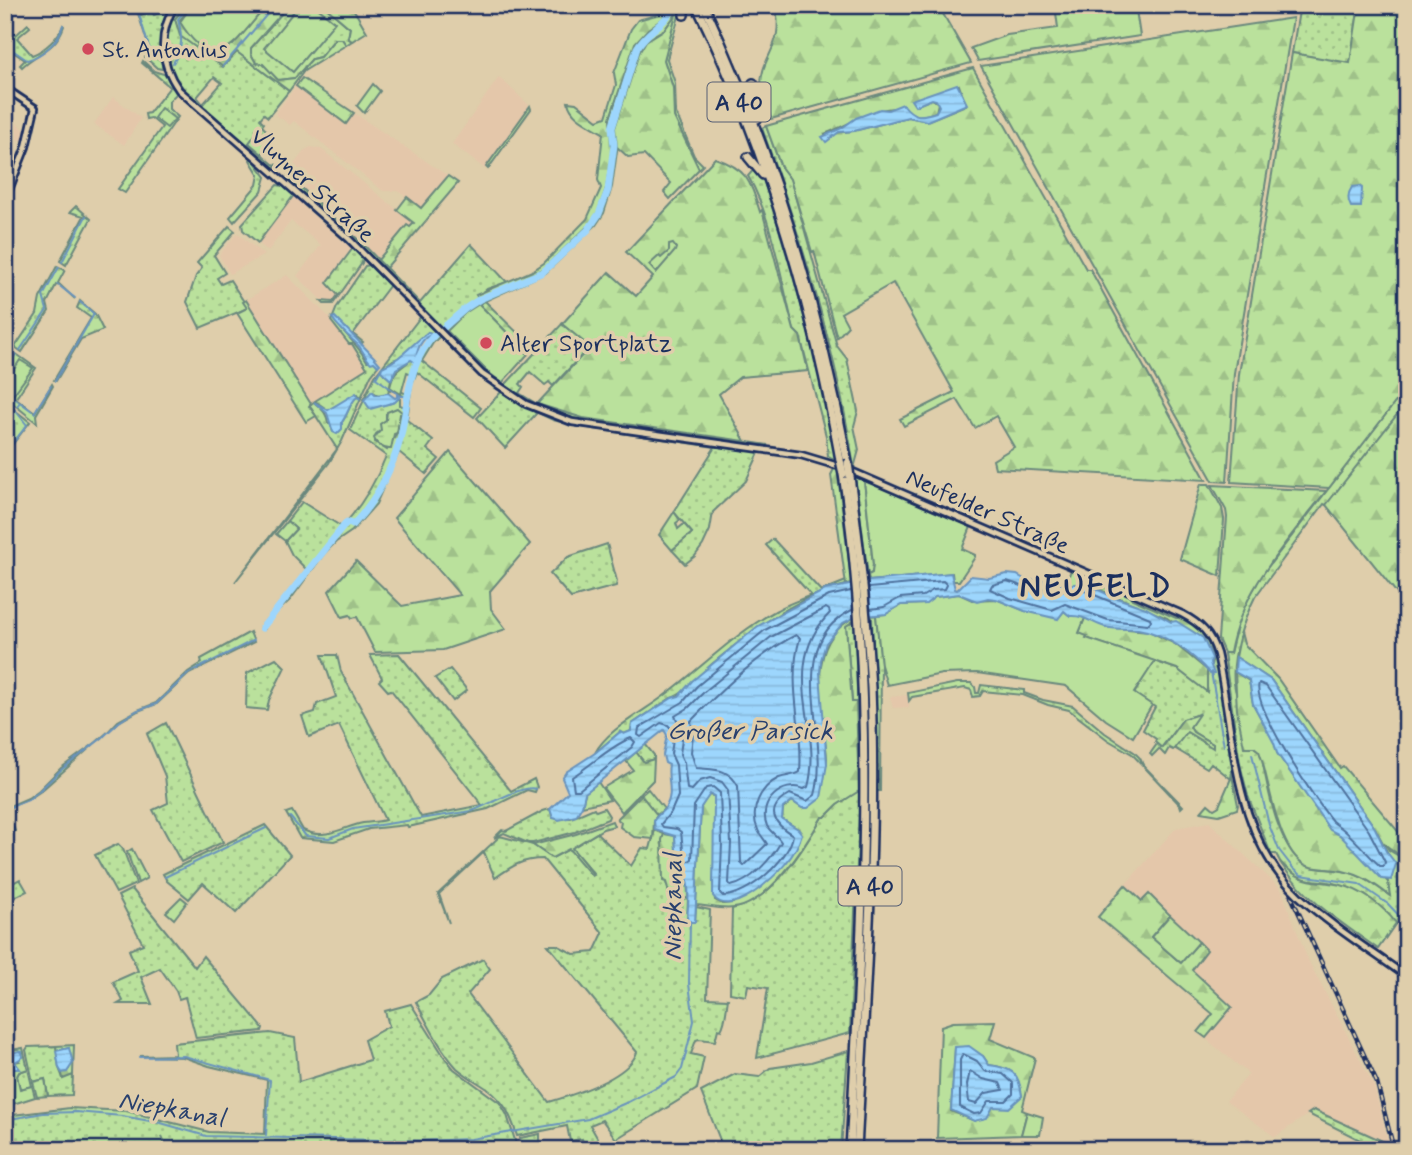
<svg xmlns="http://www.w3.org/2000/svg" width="1412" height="1155" font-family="Mynerve,sans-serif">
<defs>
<pattern id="grass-dots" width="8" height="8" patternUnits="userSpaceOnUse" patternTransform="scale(1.75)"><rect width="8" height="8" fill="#bae19c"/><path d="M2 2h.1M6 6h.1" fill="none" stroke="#9fc189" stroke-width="1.8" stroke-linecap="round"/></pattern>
<pattern id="forest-firs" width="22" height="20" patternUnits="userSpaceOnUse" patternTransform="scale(1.75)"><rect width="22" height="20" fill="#bae19c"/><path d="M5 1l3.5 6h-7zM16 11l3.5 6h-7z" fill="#9fc189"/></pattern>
<pattern id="wetland-marsh" width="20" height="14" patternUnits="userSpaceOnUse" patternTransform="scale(1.75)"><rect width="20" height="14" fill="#bae19c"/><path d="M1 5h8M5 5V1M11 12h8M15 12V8" fill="none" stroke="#9fc189"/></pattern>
<pattern id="water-rules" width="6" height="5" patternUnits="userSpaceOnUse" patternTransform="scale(1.75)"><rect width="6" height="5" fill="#9dd6fd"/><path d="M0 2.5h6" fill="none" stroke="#87b8db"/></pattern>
</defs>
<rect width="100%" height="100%" fill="#dfceab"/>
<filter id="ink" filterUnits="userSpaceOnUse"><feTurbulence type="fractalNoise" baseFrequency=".0143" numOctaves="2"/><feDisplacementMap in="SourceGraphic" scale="14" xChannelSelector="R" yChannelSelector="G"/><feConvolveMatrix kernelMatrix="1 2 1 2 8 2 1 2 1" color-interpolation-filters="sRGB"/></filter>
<g filter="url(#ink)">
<!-- built -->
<g fill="#e4c7aa">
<polygon points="499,77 530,106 485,169 452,144"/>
<polygon points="296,86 346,124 354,113 448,176 421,208 398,191 383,191 294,121 290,125 275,114"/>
<polygon points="113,97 141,118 124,145 94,124"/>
<polygon points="13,120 27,132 24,141 8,136 12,131 9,125"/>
<polygon points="311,147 321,149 414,223 410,228 407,225 378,260 291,178 289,174 291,168 305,150"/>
<polygon points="294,195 353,248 327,282 339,295 333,302 323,302 297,276 321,245 291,221 268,251 258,243"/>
<polygon points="237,233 264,255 230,274 219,255"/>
<polygon points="287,275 331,319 349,344 352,344 367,368 311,404 246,300"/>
<polygon points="908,695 909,707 893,708 890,697"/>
<polygon points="1209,822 1281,889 1308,960 1374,1086 1389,1144 1314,1110 1275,1137 1226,1101 1249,1074 1206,1039 1232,1007 1192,969 1207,950 1149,894 1143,901 1125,885 1176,828"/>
</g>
<!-- grass -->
<g fill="url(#grass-dots)" stroke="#6a887d" stroke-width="2" fill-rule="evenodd">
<polygon points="138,5 141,15 151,11 154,15 164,11 167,5 173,5 162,33 162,69 157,68 145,57 149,48 136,7"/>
<path d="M177,5h9l-11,14 6,17 42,30 13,-15 53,40 -21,26 -4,-3 -4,5 4,4 -15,20 24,21 8,2 -9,1c-19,-16 -38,-32 -57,-49 -38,-33 -69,-61 -38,-113zM214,77l8,6 -19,21 -6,-7z"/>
<polygon points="277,5 323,5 350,28 348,38 352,41 346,45 342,39 335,39 320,57 312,59 295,78 278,80 262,64 256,63 251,54 251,48 281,14 272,12"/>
<path d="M672,5h10l-15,54 8,24 1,30 18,43 9,9 -4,4 -25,-52 -1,-29 -9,-28 11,-44 -10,13 -9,5 -17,19 -23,75 2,16 -6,43 -8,26 -8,12 -50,48 -72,33 -22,19 36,47 14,11 -7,-1 -12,-10 -122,-124 -73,-67v-7l5,6 70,64 57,59 51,-59 36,38 -20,7 -9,8c40,-11 68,-29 97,-58 8,-7 20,-18 24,-29 5,-14 11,-50 12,-65 1,-9 -2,-17 -1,-27l25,-75 13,-14 14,-10z"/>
<polygon points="1300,5 1359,5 1350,64 1292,53"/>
<path d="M5,21l11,14 12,-11 2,3 -13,11 15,17c13,-5 27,-18 31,-30l1,1c-8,24 -26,26 -42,41l-2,-2 5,-5 -15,-10c1,-11 -5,-19 -5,-29z"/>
<polygon points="143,61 154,71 167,75 194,108 177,93 169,101 169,109 178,117 125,193 118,189 162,127 151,118 146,119 145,114 149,113 170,87 142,63"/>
<polygon points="209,119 252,158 266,177 262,191 234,222 230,217 257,185 259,175 250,160 251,158"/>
<path d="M766,126l15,41 9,11 47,168 10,13 11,52 -4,15 5,24 -5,18c-17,-117 -53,-230 -92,-340z"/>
<path d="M756,167l6,9c31,93 57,187 74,284l-8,-4 -2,-20 -26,-100 -6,-6c-12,-47 -22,-113 -46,-154z"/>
<polygon points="277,185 283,186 294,195 258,243 243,230 242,224"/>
<polygon points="303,204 347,240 363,257 362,263 333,304 324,304 321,301 333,302 338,295 327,283 353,248"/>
<polygon points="76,206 91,219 66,265 60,261 84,216 70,212"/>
<polygon points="229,226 235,231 214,255 225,273 217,278 221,284 230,280 248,308 200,328 187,302 196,276 202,268 197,263"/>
<polygon points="370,265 419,314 390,285 353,334 363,342 361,344 333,317 337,307 365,266"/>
<polygon points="57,266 65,270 58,283 75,299 61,286 56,285 47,303 49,311 22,352 15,347 37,314 40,298"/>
<polygon points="80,301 95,314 103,330 81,339 56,381 54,380 91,318 77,308"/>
<path d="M421,316l74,73 -55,-53 -7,7 -11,18 59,47 -7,9 -57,-45 -5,12 -5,36 26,21 -6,8 12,10 -13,15 -27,-22 -23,52 -24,27 -16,11 -11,11 -35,47 -19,18 -7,12 -4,-3 47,-57 -15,-15 -7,-14 11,-12 -9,-8 15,-19 40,25c20,-22 33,-43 44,-71l-36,-26 14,-30c12,5 26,8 36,-3v8l5,2 1,-10 -17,-8 -1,4 -8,3 -7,-4 -9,6 11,-22zM428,332l6,3 -17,24 -10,35 -17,-7 1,-7 -7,-6 -2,-5 11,-9 9,-3zM404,413l-4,1 -3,19 -10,17 -12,-8 1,-8 5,-4v-6l5,-4v-6z"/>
<path d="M332,318c12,15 25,26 35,43h7l4,5 -7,9 -29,66 -13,22 -94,119 102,-133 -28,-44 5,-3c7,7 13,10 14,21l14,-1c6,-8 8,-20 15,-25l4,1 -3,-4 -30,16 -13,-9 52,-33 -15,-24h-3l-18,-23z"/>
<polygon points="562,324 590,346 553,386 549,382 545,385 530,372 520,384 523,387 519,393 537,404 583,417 768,445 745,446 574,420 535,406 505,390 505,385"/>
<polygon points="15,353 36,368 16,398 35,412 52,384 53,386 36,415 37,423 5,397 5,367"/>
<path d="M1407,387v15l-77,99 -4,4 -2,-1 -69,93c-12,24 -24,59 -21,86 3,21 14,44 20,64l5,4 3,8c6,30 16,94 47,107 10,4 23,3 33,5 19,3 33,14 48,25l-8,-17 6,1 1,-24 -6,-13h2l4,7 18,11v71c-20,-15 -38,-34 -62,-45 -26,-13 -52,4 -69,-33h-5l-23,-58 -8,-32 -16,-111h6l10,-39 21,-38z"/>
<polygon points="502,391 533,408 573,425 553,420 534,411 536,414 505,448 477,418"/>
<polygon points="11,407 30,422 5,454 5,415"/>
<polygon points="577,424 758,451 759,453 746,481 713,512 710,530 703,545 695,556 685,564 672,550 692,533 674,512 715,447 575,426"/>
<path d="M773,539l48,52 25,-10v4c-52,12 -94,46 -134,79 -12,10 -27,31 -41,34l-39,26 -1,7 -7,3 -4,-2 -25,21c13,-25 51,-42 74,-61 35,-27 69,-61 108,-82 10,-6 23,-10 34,-15l-45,-50z"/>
<polygon points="607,544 617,581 616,586 571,598 550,574 568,557"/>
<polygon points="876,615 881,662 880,791 876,791 872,616"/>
<path d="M1182,616c11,7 21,13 28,25 10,20 25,117 21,138l-20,-16 -4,5 -33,-20 13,-16 26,15v-3l-20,-12 -3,-5 8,-13 -15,5 -22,29 -6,-6 1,-3 -13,-9 12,-23 -21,-13 18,-31 3,-2 22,8 12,8 16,-7 5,2c0,-6 3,-12 3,-17 0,-20 -23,-29 -31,-39z"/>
<path d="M855,620l5,171 -10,242 -93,25 11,-70 -20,-3 -2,11 -16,-3 2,-84c41,-9 71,-59 90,-92h3l12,-12 22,-15 -3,-88h-4l-6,-76z"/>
<polygon points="250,632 254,642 189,674 157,704 138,711 119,722 41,791 29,799 6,809 15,831 5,835 5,808 28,798 39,790 61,768 102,738 118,721 138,710 156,703 188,672 202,663 201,659"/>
<path d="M399,654l112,137 23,-12 3,8 -2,5 -8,-2 -39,19 -80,18 -1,-2 -38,4 -35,12 -34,-3 -14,-25 6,-2 11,19c22,11 39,-3 60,-7 7,-1 15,-1 22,-3l-46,-95 -30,12 -7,-21 13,-4 2,-8 19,-7 -14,-42h15l4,17 80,145 61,-12 -91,-115 -3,1 -9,-10 3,-3 -12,-23z"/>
<polygon points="276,658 285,667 269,700 267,710 246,708 247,673"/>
<polygon points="450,669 467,690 453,701 435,678"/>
<polygon points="957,683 971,683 975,687 976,693 979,693 981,685 1024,690 1024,693 1043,700 1073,706 1105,733 1134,752 1140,758 1143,765 1183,806 1181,808 1180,805 1132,754 1108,740 1069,710 1048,705 1023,695 983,691 980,696 973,697 971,690 965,688 912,697 909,701 908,693"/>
<polygon points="166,723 223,842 181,862 153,810 168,803 165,776 147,734"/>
<polygon points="645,744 654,755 654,759 644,762 636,752"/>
<polygon points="598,782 610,800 582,806 585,793"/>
<polygon points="648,789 664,809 657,815 641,795"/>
<polygon points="594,808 596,811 604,808 609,816 608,819 575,832 533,843 528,843 504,833 494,838 502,830 506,831 543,811 550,809 553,818 571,818"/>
<polygon points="265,825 290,855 236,913 203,883 189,899 167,881 163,874"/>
<path d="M655,830l9,4 2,48 5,17 17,-1 -1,24h8l1,-15 14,3 -3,88 21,1c-2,11 -2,23 -7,31l-3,-1 -3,12 -16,-2 -3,1 -5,14 13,3 -7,32 -81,50 -14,-19 -12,5 13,23 -2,2h-16l-3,-11 -12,2 -3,-15 -50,10c-7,-24 -15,-39 -37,-52 -8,-5 -16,-10 -23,-16 -17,-19 -29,-44 -41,-66l13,-7 13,-16 41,-20 7,10 -22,25 81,108c24,-7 80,-25 88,-50l-89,-107h9l17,9 20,-2 9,-19 -60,-74c-21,0 -31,7 -48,19l-11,-26 -45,42 10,29 -11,-29 62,-58 33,9 19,13 17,-9 25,25 -23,-26 26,-15 34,33 11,-18 8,1z"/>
<polygon points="118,844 123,849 136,884 116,893 95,855"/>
<polygon points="132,849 147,878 138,883 127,852"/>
<polygon points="20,879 27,891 5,902 5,887"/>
<polygon points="132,889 195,967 203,956 263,1028 262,1031 196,1038 185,997 179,999 176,991 160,968 141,977 152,1004 118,1004 123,1001 113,982 138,971 129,950 143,944 118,896"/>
<polygon points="411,1004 445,1058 454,1069 500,1103 507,1115 518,1150 168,1150 162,1136 166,1150 5,1149 5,1116 70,1108 126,1111 209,1132 265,1134 267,1080 209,1066 183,1057 140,1056 175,1055 174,1043 270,1033 295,1038 299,1082 370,1060 364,1040 389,1026 385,1011"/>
<polygon points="56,1046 59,1068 63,1078 73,1075 72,1095 48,1096 45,1079 33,1082 26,1050 28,1047"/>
<polygon points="848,1051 841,1150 724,1150 701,1092 735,1074 759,1077 770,1068 811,1062"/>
<polygon points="28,1069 32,1086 20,1089 17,1076 19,1072"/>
<polygon points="1314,1110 1389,1144 1389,1150 1368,1144 1308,1114"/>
<polygon points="540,1134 540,1150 522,1150 520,1138"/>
</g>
<!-- forest -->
<g fill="url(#forest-firs)" stroke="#6a887d" stroke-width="2" fill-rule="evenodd">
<polygon points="186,5 192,5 180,20 233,45 267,5 277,5 272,12 280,9 281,14 251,48 251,54 256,63 263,64 278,80 295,78 312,59 320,57 335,39 342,39 346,45 304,71 289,91 237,52 223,67 180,36 175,19"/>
<polygon points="323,5 351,5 367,32 352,41 348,38 350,28"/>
<path d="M666,5h6l-10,14 -14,10 -13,14 -25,75 1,35 -5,35 -8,23 -6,11 -49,47 -39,19 -26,10 -2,-3 56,-24 12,-8 43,-44 14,-31 -3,-8 5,-47c-12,-8 -32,-15 -35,-31l8,1 22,17 8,-3 10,-32 -2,-12 17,-44 7,-9 22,-6z"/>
<path d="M775,5h163l33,58 -200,56c-3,-11 -10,-21 -10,-32 -1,-32 25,-40 14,-82z"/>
<polygon points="1055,5 1162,5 1136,10 1140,36 978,61 971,48 1007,35 1058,28"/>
<polygon points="1359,5 1407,5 1407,387 1329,488 1231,482 1239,374 1292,53 1350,63"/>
<polygon points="676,14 664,60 673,88 674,117 699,169 670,199 664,192 671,183 644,155 628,157 617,147 615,128 639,53 646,41 665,29"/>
<polygon points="1293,18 1234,373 1227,482 1213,481 981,66"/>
<path d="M973,68l113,201h4l116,211 -211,-12 -2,-8 21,-13 -18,-31 -21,12 -18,-29 -53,27 -4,-7 54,-27 -61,-109 -52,30 7,13 -11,12 -23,-87 -2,1 -22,-73 -9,-12 -15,-41zM959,85l7,20 -39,16 -19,-4 -54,14 -30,3c23,-8 44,-24 69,-26 21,-1 15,14 43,4l2,-9 -6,-4 -17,7z"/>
<polygon points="302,78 354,113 346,124 296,86"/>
<polygon points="530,106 531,109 488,169 486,167"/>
<polygon points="262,126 274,138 262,154 249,143"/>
<path d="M715,158c32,11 35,22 45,54l2,-2 32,120 6,6 8,35 -68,6 -21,17 26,47 -162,-23 -46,-14 53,-57 -28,-23 47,-52 27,24 17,-19 -27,-25z"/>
<polygon points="448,176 458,183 386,268 378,260 407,225 410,227 414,223 397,210 407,197 421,208"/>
<polygon points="246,300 311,404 309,406 316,416 306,422 237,313 247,308 243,302"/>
<polygon points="485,301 533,348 528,354 479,304"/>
<polygon points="1407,402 1407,606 1326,505"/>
<polygon points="450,452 530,544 490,591 491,609 506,629 443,650 375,652 357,617 352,618 350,615 342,617 329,591 356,561 402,606 460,595 394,518"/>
<polygon points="835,467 837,468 852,584 846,585 831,475"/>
<polygon points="855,477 864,480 873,565 872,573 868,575"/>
<polygon points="1201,484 1209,484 1222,508 1224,519 1220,576 1180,559"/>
<path d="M1212,485l114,6c-38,50 -85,98 -96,162h-6l-6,-14 9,-122 -1,-7z"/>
<polygon points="674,512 680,520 676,523 678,529 684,524 692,533 672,550 659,535"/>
<path d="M1071,570l58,24 3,5 44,19c20,-1 31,21 38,38l-2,2 -3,-9 -42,-31 -81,-34h-20z"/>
<path d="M855,617v3l-9,6 6,76h4l3,89 -22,14 -12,12h-3c-16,28 -53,87 -88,91 -12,2 -26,-2 -38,-3l5,-98 7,-12 6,1 1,62 -2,26 2,16 8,4 10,-1 65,-74 -16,-10 1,-10 9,-8 10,7c7,-13 20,-28 24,-43 3,-7 -1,-19 -1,-27 -5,-43 -17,-98 30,-121z"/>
<polygon points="1085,618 1106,627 1149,631 1175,644 1207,670 1207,692 1177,669 1086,638 1079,633"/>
<polygon points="1241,632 1244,644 1278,679 1340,768 1343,766 1407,842 1407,861 1383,843 1375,828 1271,680 1236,657"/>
<path d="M1235,672l14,9 4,23 22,39 2,10 53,76 10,6 48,47 2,14c-14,-11 -28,-21 -47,-25 -11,-2 -22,-2 -32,-4 -34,-8 -41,-88 -52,-116l-5,-4h-10l-7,-37z"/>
<polygon points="1199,714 1190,727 1193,732 1213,744 1213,748 1187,732 1173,750 1169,748 1165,755 1159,749 1152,756 1150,754 1157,744 1162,748 1183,719"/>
<polygon points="636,752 644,762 654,759 653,780 622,812 603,788 633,770 626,761"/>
<polygon points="1232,776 1238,805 1237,809 1219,815 1201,812 1208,804 1214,809 1219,806"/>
<polygon points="641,795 657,815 654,820 653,839 634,837 620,827 621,822 617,819"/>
<polygon points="612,821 614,826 603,829 572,848 594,875 592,876 569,849 552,858 533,845 576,834"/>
<polygon points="664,834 675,836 677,862 687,872 688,898 671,900 666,882 663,881 662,840"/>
<path d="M1280,862c24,23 30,17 61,23 21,5 42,21 55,38l-18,26c-36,-26 -74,-50 -98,-87z"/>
<polygon points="1125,885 1142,901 1149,894 1170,915 1151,937 1180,962 1199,942 1207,950 1192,970 1232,1007 1206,1038 1198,1032 1213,1014 1098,917"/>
<path d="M995,1021l-5,18 45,19 -13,52 5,2 -6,23 -84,3 4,-112 12,-4zM955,1047l28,9 6,9c23,3 29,7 33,31l-29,11 -18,14 -24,-10z"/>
<polygon points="74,1045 73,1075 63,1079 62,1073 69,1069 69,1048 57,1051 56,1046"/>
<polygon points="23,1048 28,1069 19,1072 17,1076 20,1089 32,1086 35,1097 13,1104 5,1078 5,1061 6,1066 16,1066 15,1062 19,1061 8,1054 5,1060 5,1051"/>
<polygon points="45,1079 48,1096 37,1097 33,1082"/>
</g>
<!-- wetland -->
<g fill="url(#wetland-marsh)" stroke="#6a887d" stroke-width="2">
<path d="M411,359l5,4 -4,11 -5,-2 -6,22 -11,-7c5,-21 9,-15 21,-28z"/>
<path d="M397,408l7,6h-4l-3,19 -3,1 -3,15c-7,1 -15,-5 -17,-11l7,-8 -1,-6 6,-4 1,-8z"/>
</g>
<!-- park -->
<g fill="#bae19c" stroke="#6a887d" stroke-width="2">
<path d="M192,5h75c-31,36 -51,76 -87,17z"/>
<polygon points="299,5 314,5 335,22 293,72 264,48"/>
<polygon points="373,84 380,91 364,113 357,106"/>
<polygon points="161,108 175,119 167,128 154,118"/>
<polygon points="673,244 676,248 675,251 656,273 649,265 659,256 661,258 669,251 669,245"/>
<polygon points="479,304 528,354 502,383 488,372 447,331 465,313"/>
<polygon points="20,360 33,368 13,395 5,389 5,383"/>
<polygon points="864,480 971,527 962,549 975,555 975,557 959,581 953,581 952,573 869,581 868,575 872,573 873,564"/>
<polygon points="287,521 296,529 285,541 276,534"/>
<polygon points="959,594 972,600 996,599 1025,611 1059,617 1064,611 1070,616 1080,615 1085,618 1079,633 1087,636 1086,638 1155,661 1134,693 1152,705 1133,737 1106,720 1066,686 977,673 942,674 887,685 881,665 876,615 886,614 901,605 925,604 935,597"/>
<polygon points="181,897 187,902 174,919 166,912"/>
<polygon points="1170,915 1199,942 1181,963 1151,937"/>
<polygon points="1027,1112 1043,1117 1040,1135 1021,1135"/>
</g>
<!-- water -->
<g fill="url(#water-rules)" stroke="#6993bd" stroke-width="2">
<path d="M957,84l10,20 -40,17 -19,-4 -54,14 -15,1 -13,10 -4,-5 20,-9 14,-10 24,-9 8,1 15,-6c11,14 17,13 33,8l3,-6 -3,-6 -4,-1 -17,7 -4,-6z"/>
<path d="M1359,186l3,2 -1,19h-10c-4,-7 -3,-14 1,-20z"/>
<path d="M335,317l39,40 6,7 -2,2 -4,-4 -3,1c-6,-5 -8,-13 -14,-19 -9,-8 -18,-16 -25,-26z"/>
<path d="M428,332l6,2c-13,3 -18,16 -18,29l-5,-3 -15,9 -5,11 -10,-9 1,-4c18,-7 30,-23 46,-35z"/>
<polygon points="372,391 376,395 388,393 395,398 397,397 397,394 400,397 395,402 370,409 364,400"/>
<path d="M356,393l4,6 -3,-2c-7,5 -9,17 -15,25v7l-5,5 -4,-2 -6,-19 -13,-11 14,8z"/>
<path d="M951,573l4,16 2,1 14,-14 18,2 18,-4 10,1 9,5h19l14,4h27l25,12 35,12 25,14 5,-1 27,17 9,20 -2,5 4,11h-4c-16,-20 -46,-41 -72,-45 -11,-1 -23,1 -33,-2 -13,-4 -21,-12 -35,-11l-6,-5 -6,8 -33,-8 -29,-12 -8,-1 -11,3 -18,-7 -24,3 -9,7 -25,1 -15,9 -31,3 -12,6 -17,20 -5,17 -1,13 7,91 -6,34 -13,10h-6l-10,-7 -9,7 -1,11 16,10 4,5c-3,10 -9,21 -16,29 -12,15 -56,57 -73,33l1,-95v-5l-4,-2 -9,13 -6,115h-8c1,-22 6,-43 -10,-60l-2,-26 -20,-6 -1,-10c4,-6 8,-7 11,-12 10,-15 1,-29 4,-43l-4,-2 -2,-8 4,-20 -3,-5 -79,63 -3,13 -6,10 -17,4 -6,-2 -3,-9 18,-17 -6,-14 4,-6 29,-19 25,-21 4,2 7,-3 1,-7 40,-26 7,-2 13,-15 66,-55 67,-36 44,-9z"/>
<polygon points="1236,657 1271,680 1375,828 1386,851 1396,864 1391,880 1382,879 1340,835 1330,830 1277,753 1274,743 1253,704 1249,680 1235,672"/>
<path d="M969,1046l14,10 6,9c23,3 30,7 33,31l-13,12 -16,-1 -6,11 -13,3 -23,-11 4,-63z"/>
<polygon points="69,1048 73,1063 67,1072 62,1073 59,1068 56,1051"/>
<polygon points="19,1051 22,1052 23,1057 15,1062 20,1069 10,1069 6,1066 8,1054"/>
</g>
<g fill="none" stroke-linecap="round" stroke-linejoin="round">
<!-- shore -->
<g stroke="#4f729e" stroke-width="2">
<polygon points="1007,581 1025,587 1085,591 1150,618 1151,621 1148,624 1108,620 1065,604 1052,610 1010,598 990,589 992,585"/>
<polyline points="869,588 943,581 947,585 945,589 933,590 923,596 900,598 884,607 871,609"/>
<path d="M851,591l-22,5 -64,34 -68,56 -14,16 -44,26 -1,7 3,2 20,-14 7,2 6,7 -3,22 5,11 2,31 -7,16 -10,12 2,3 14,2 4,3 3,26 3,4 5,-3 2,-53 12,-18 7,-1 7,6 2,50 -2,50 3,3c25,0 67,-37 70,-61 -21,-12 -28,-27 -3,-41l17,7 8,-6c17,-60 -34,-150 37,-185"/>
<path d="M826,608l3,2 1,3c-53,53 -6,116 -22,174l-4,2c-21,-9 -47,13 -37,37 4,7 11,10 14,16 -10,17 -30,40 -50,44l-2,-3 2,-40 -3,-53 -6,-8 -12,-4 -10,3 -8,9 -5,-1 -3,-26 -4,-9 3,-22 -8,-16 13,-8 16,-16 67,-55z"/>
<path d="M796,635l4,3c-14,48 4,88 0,134 -6,4 -13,3 -21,6 -19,9 -30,32 -21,52 2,5 7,10 9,14l-23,22 -3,-3 -3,-77c-10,-19 -24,-16 -42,-18l-5,-16 2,-17 -2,-14c28,-29 68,-68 105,-86z"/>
<path d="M1259,683l7,3 103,145 16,31 -1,4h-4c-12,-11 -23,-25 -35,-35 -4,-4 -9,-6 -13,-10 -17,-21 -81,-116 -73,-138z"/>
<path d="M631,738l4,4 -3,5 -53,43h-5l-2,-13c20,-12 38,-31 59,-39z"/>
<polygon points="963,1054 977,1061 985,1071 1003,1074 1013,1083 1013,1094 1006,1101 989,1101 981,1113 974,1114 960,1107 960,1060"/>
<polygon points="970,1071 983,1079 1000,1083 1003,1090 986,1093 976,1104 969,1102 967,1085"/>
</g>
<!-- stream -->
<g stroke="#6993bd" stroke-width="2">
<polyline points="137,7 149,48 157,55"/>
<path d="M5,25l7,16 -1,8 16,11c15,-4 32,-18 36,-35"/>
<polyline points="168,54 179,52"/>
<path d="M173,63c11,-16 9,-27 5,-44l11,-14"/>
<polyline points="223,66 275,5"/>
<polyline points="62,262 86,216"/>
<polyline points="57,284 75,298"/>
<polyline points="20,350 47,310 43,296 59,267"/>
<polyline points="381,369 376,378 401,396 406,396"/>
<polyline points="5,371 16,354"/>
<polyline points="55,381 94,314 80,302"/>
<polyline points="5,392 20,402 17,406"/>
<polyline points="21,403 32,411"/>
<polyline points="34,413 51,386"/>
<polyline points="5,453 27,425 15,410"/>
<polyline points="1211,672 1224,746"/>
<polyline points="1252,754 1269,825 1279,850 1293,868 1301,875 1359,884 1388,904 1407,924"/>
<polyline points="5,809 28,800 39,791 61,770 102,738 119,722 136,711 156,704 189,673 254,640"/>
<path d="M290,817l16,19 23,2 24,-9 119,-18c15,-5 51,-27 64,-22"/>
<polyline points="165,877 266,828"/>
<polyline points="140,1057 184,1056 270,1080 266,1135"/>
<polyline points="5,1120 43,1113 76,1112 122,1116 161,1123 206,1136 422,1141 471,1139 588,1119 628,1102 676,1077 682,1069 694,1021 689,984 690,921"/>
</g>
<!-- river -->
<g stroke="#9dd6fd" stroke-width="7">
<path d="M443,328l23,-20 14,-9 63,-27 45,-42 11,-16 9,-24 6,-45 -2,-17 25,-80c10,-18 27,-22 36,-40"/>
<path d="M262,628l85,-106 6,3c23,-25 38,-53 47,-85 9,-38 6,-76 36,-107"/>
</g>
<defs>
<polyline id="tertiary" points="5,88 35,108 26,147 5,200"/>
<g id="secondary">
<path d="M175,5c-17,29 -15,58 4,85l169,148 134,136 44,30 46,18 229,33 40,12"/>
<path d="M849,470l333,144c19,10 29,20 35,40 19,85 14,179 83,243 31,29 73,55 107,80"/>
</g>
<g id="motorway">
<path d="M696,5c71,144 116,298 144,455"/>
<path d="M704,5c69,147 114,299 144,458"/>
<polyline points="684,15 684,5"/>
<polyline points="753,83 757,119"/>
<polyline points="748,157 763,175"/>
<path d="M843,474c34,225 19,450 7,676"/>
<path d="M850,477c10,70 17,140 21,211 6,154 -6,308 -14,462"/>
</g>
</defs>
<!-- tertiary casing -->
<use href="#tertiary" stroke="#1b2f5e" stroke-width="10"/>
<!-- secondary casing -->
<use href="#secondary" stroke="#1b2f5e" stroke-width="10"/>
<!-- motorway casing -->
<use href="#motorway" stroke="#1b2f5e" stroke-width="12"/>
<!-- tertiary -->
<use href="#tertiary" stroke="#dfceab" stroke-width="4.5"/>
<!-- secondary -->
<use href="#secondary" stroke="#dfceab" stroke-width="4.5"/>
<!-- motorway -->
<use href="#motorway" stroke="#dfceab" stroke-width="7"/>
<defs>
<polyline id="rail" points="1291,896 1377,1083 1394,1150"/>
</defs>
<!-- rail casing -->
<use href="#rail" stroke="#1b2f5e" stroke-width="4.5"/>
<!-- rail -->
<use href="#rail" stroke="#dfceab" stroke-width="2" stroke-dasharray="5" stroke-linecap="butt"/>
<defs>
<g id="motorway-bridge">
<polyline points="840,460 843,474"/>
<polyline points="848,463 850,477"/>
</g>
</defs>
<!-- motorway-bridge casing -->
<use href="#motorway-bridge" stroke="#1b2f5e" stroke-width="12" stroke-linecap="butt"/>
<!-- motorway-bridge -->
<use href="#motorway-bridge" stroke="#dfceab" stroke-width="7"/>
</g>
</g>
<!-- markers -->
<g fill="#d1495b" stroke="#dfceab" stroke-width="2.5">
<circle cx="88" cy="49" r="7"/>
<circle cx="486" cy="343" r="7"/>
</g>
<g text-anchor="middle" stroke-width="7" stroke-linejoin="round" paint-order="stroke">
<!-- shield labels -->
<g fill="#dfceab" stroke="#565f75" stroke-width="2">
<rect x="707.5" y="82.5" width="63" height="39" rx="5"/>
<rect x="838.5" y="866.5" width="63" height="39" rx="5"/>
</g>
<g font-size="23" font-weight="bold" fill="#1b2f5e">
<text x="739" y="110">A 40</text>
<text x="870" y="894">A 40</text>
</g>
<!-- poi labels -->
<g font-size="24" fill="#1b2f5e" stroke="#dfceab" text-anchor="start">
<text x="102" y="57">St. Antonius</text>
<text x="500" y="351">Alter Sportplatz</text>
</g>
<!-- street labels -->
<g font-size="24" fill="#1b2f5e" stroke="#dfceab">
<text transform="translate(313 185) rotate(42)" y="8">Vluyner Straße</text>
<text transform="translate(988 511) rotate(24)" y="8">Neufelder Straße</text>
</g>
<!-- water labels -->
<g font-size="26" font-style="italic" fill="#28406e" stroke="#dfceab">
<text x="750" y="739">Großer Parsick</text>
<text transform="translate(672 907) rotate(-90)" y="9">Niepkanal</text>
<text transform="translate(172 1108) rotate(10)" y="9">Niepkanal</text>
</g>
<!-- district labels -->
<g font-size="32" font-weight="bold" letter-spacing="2" fill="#1b2f5e" stroke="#dfceab">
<text x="1096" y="596">NEUFELD</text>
</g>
</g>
<!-- margin -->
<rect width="1412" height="1155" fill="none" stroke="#dfceab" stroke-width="28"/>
<rect x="14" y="14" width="1384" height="1127" fill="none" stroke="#1b2f5e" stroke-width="2.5" filter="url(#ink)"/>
</svg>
